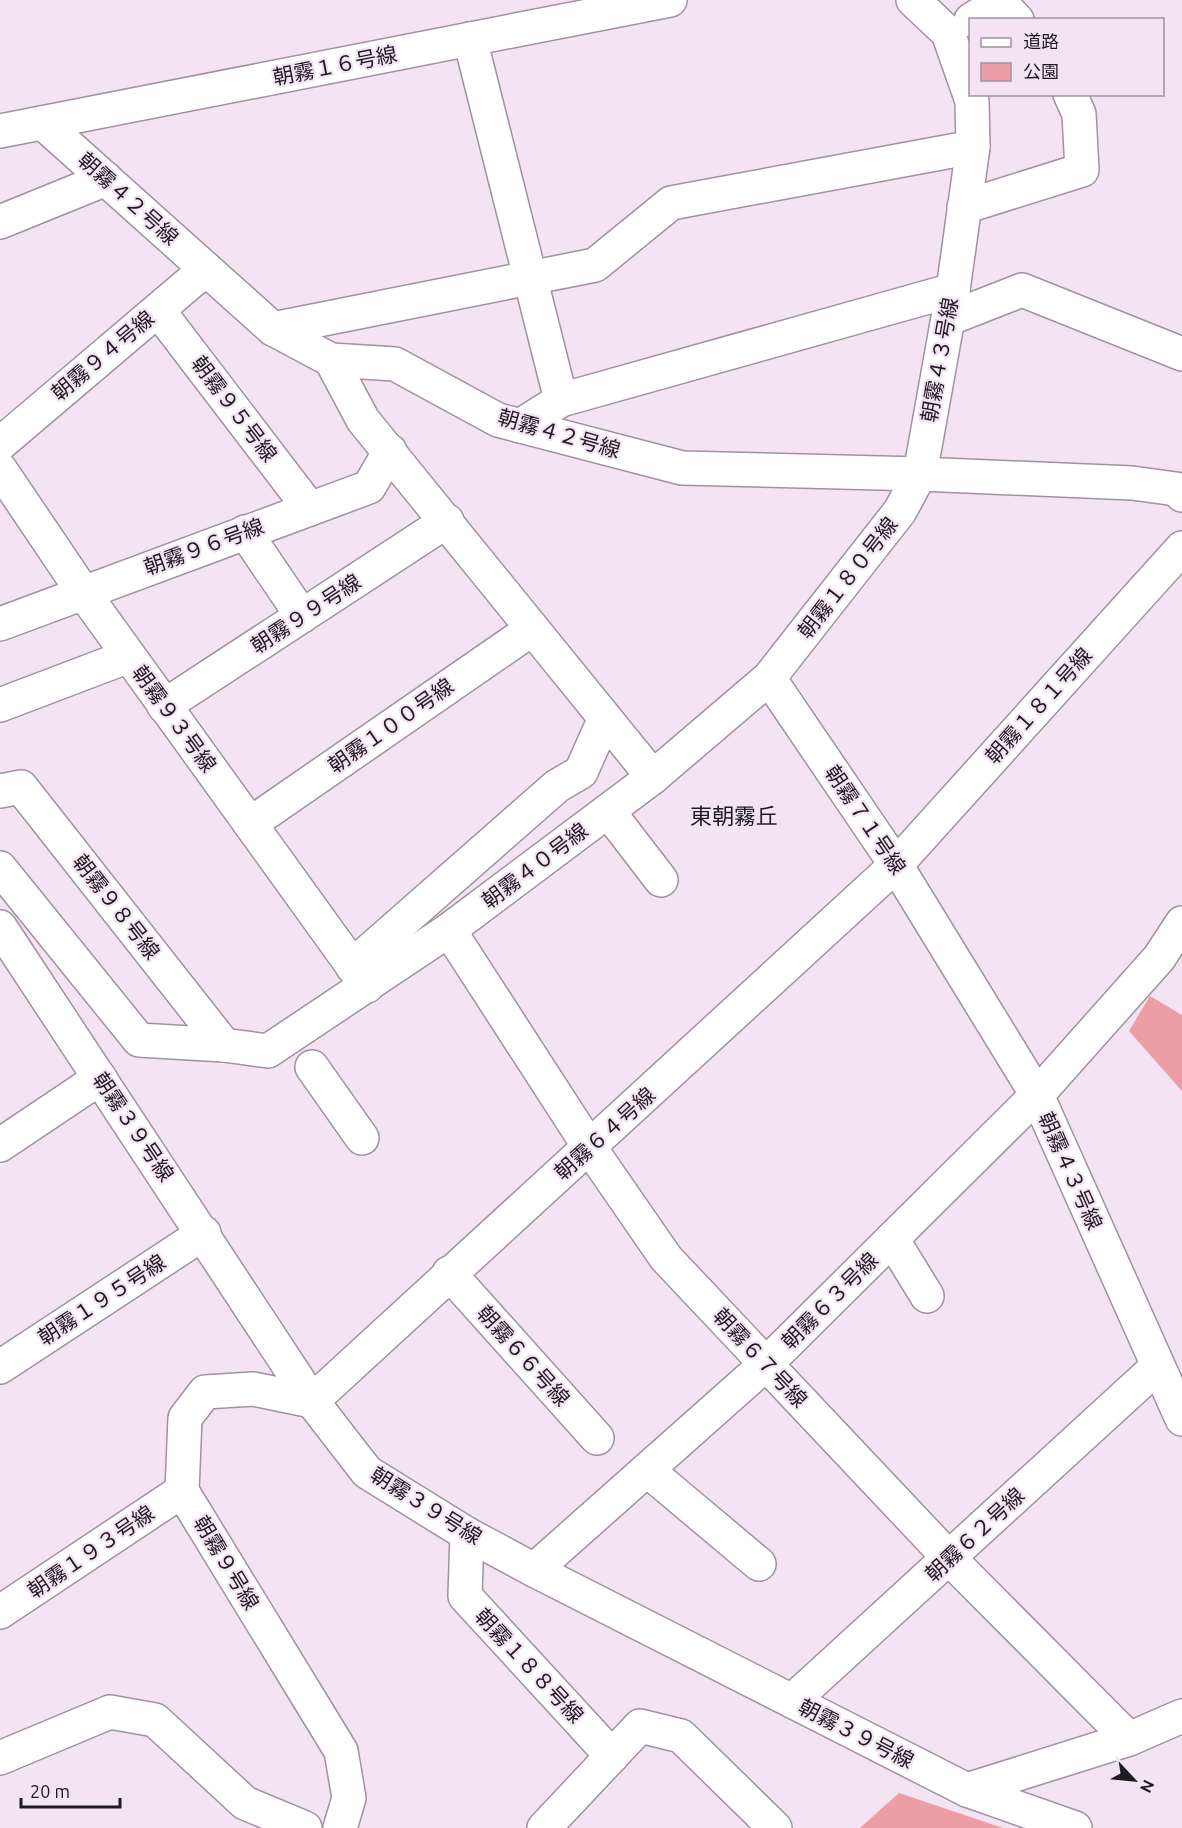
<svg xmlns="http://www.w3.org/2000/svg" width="1182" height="1828" font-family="Ubuntu,'Noto Sans JP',sans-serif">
<rect width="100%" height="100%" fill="#f3e3f3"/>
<!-- green -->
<g fill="#ec9da5">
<polygon points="1150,996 1182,1015 1182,1091 1129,1031"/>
<polygon points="899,1793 1003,1828 860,1828"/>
</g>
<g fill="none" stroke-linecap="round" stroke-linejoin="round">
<defs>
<g id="minor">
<polyline points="913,0 948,33 972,101 973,147 953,290 920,474 1132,483 1176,489 1182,495"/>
<polyline points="971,20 1000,2 1017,20"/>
<polyline points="470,39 561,400"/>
<polyline points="43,123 273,329 331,360 395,364 498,420 682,468 920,474 900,511 769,678"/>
<polyline points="0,131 670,0"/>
<polyline points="964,207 1082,170 1079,114 1070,94"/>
<polyline points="0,222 106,179"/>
<polyline points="158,310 310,509"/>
<polyline points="948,319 1022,290 1182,354"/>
<polyline points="273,329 595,265 671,203 973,147"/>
<polyline points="520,426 561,400 953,290"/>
<polyline points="0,444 206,269"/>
<polyline points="0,469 83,592 367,986"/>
<polyline points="245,532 302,616"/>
<polyline points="0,624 369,487 390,451"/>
<polyline points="0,705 129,656"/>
<polyline points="164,706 447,521"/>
<polyline points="0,791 21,787 224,1045"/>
<polyline points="608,811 661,880"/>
<polyline points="250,824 532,629"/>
<polyline points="0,868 139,1040 224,1045 268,1051 449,930 653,777 363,420 331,360"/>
<polyline points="1182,923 1159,958 1037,1095 1182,1419"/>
<polyline points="0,927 312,1401 367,1472 467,1534 534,1570 967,1790 1075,1828"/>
<polyline points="449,930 590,1148 666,1258 950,1559 1129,1739"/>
<polyline points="352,966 557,786 581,772 605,718"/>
<polyline points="312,1067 362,1138"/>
<polyline points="0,1145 100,1078"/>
<polyline points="892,1239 927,1296"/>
<polyline points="449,1273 597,1438"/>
<polyline points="0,1367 204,1233"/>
<polyline points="647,1470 759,1564"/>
<polyline points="467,1534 465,1596 612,1756"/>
<polyline points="534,1570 766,1364 1037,1095 896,865 769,678 653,777"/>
<polyline points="0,1612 182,1491"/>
<polyline points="792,1701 1157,1367"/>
<polyline points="0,1758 110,1712 155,1720 245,1803 305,1828"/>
<polyline points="967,1790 1129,1739 1182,1716"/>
<polyline points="340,1828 349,1798 341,1751 182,1491 185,1418 205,1392 253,1389 312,1401 896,865 1182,548"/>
<polyline points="544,1828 640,1726 681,1736 775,1828"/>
</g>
</defs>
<!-- minor casing -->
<use href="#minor" stroke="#a092a1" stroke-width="36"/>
<!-- minor -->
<use href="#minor" stroke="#fff" stroke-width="33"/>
</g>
<g text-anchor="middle" stroke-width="4.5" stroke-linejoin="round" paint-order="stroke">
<!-- street labels -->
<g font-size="21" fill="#1f1a20" stroke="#f3e3f3">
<text transform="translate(335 66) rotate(-11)" y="7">朝霧１６号線</text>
<text transform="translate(128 199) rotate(42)" y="7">朝霧４２号線</text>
<text transform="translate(103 356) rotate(-40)" y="7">朝霧９４号線</text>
<text transform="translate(940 360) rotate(-80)" y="7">朝霧４３号線</text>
<text transform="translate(234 409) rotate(53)" y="7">朝霧９５号線</text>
<text transform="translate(559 434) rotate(16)" y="7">朝霧４２号線</text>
<text transform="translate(204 547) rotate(-20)" y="7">朝霧９６号線</text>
<text transform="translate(848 578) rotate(-52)" y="7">朝霧１８０号線</text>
<text transform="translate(306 614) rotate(-33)" y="7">朝霧９９号線</text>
<text transform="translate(1039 706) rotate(-48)" y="7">朝霧１８１号線</text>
<text transform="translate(174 719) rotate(54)" y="7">朝霧９３号線</text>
<text transform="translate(391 726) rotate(-35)" y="7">朝霧１００号線</text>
<text transform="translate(865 820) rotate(56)" y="7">朝霧７１号線</text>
<text transform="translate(535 866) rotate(-37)" y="7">朝霧４０号線</text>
<text transform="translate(116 907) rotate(52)" y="7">朝霧９８号線</text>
<text transform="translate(133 1127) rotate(56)" y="7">朝霧３９号線</text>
<text transform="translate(605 1134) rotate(-42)" y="7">朝霧６４号線</text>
<text transform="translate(1070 1171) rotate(66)" y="7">朝霧４３号線</text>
<text transform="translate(102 1300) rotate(-33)" y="7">朝霧１９５号線</text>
<text transform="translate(830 1301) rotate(-45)" y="7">朝霧６３号線</text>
<text transform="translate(523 1356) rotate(48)" y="7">朝霧６６号線</text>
<text transform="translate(760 1358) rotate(47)" y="7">朝霧６７号線</text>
<text transform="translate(426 1506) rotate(32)" y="7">朝霧３９号線</text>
<text transform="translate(975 1535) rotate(-43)" y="7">朝霧６２号線</text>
<text transform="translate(91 1552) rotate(-34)" y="7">朝霧１９３号線</text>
<text transform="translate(226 1563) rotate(59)" y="7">朝霧９号線</text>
<text transform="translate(529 1666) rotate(47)" y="7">朝霧１８８号線</text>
<text transform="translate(856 1734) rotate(27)" y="7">朝霧３９号線</text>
</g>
<!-- neighbourhood labels -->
<g font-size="22" fill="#1f1a20" stroke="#f3e3f3">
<text x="734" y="824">東朝霧丘</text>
</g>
</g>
<!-- legend -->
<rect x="969" y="18" width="195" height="78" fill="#f3e3f3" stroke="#9e939f" stroke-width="1.5"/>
<rect x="981" y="38" width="30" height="9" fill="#ffffff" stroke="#9e939f" stroke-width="1.5"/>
<text x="1023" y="48" font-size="18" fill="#1f1a20">道路</text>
<rect x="981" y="63" width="30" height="18" fill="#ec9da5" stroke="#9e939f" stroke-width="1.5"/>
<text x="1023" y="78" font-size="18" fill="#1f1a20">公園</text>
<!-- north arrow -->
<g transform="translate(1134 1780) rotate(116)" stroke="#f3e3f3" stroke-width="4.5" paint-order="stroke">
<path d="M0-4.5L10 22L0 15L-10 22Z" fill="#1f1a20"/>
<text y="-9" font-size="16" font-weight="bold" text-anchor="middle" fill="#1f1a20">N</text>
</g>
<!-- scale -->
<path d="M21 1798v9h99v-9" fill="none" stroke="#1f1a20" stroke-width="3"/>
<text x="30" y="1798" font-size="18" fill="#1f1a20" stroke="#f3e3f3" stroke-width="4.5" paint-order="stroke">20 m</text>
</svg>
